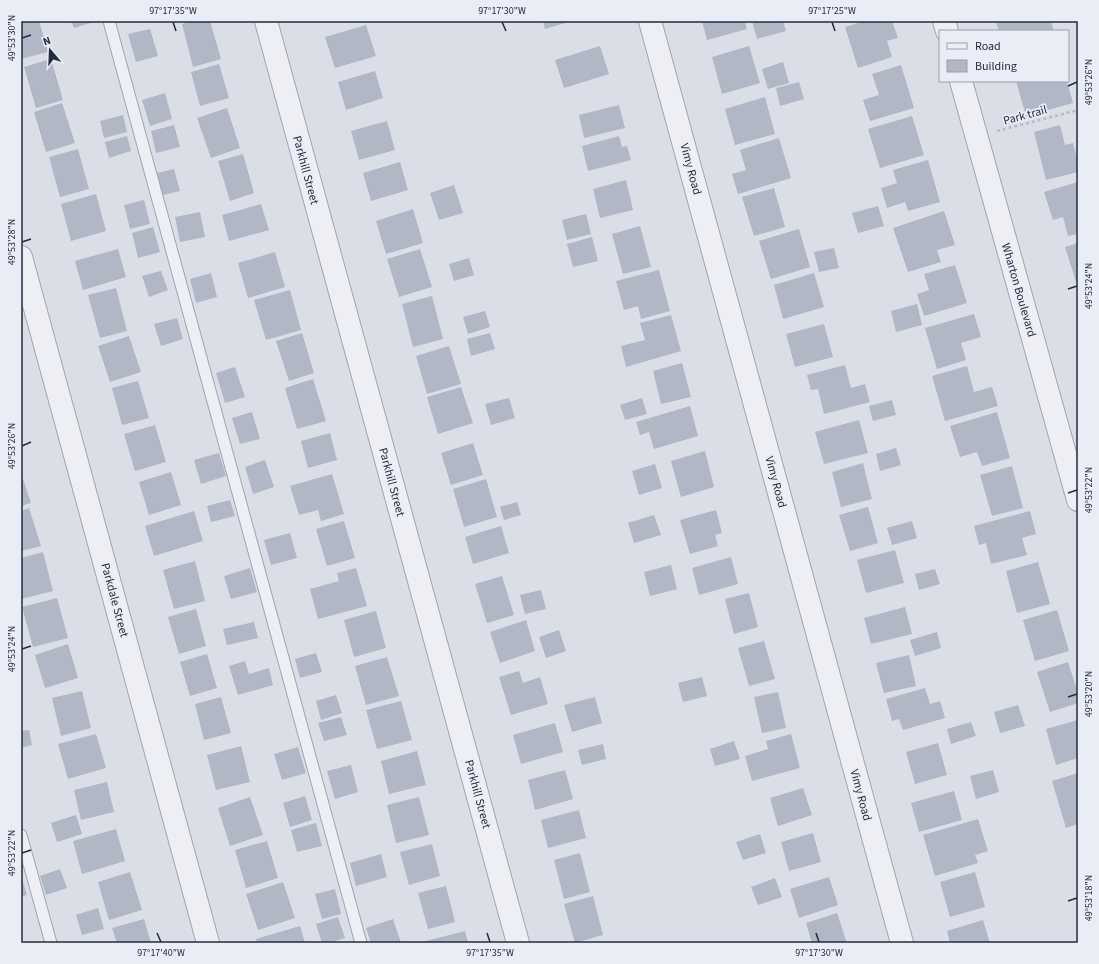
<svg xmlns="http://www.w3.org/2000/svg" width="1099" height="964" font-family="'Source Sans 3',sans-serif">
<rect width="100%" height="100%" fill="#dadee7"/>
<!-- building -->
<g fill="#b1b7c4">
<polygon points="21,21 39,21 48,52 21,59"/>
<polygon points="71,21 97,21 74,28"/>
<polygon points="192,21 210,21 221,59 193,67 182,24"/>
<polygon points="543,21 572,21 545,29"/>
<polygon points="702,21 745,21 747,29 707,40"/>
<polygon points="752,21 783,21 786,31 757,39"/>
<polygon points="865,21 892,21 898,38 887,41 892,57 858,68 845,27"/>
<polygon points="999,21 1051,21 1054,31 999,31 996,22"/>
<polygon points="366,25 376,56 335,68 325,37"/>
<polygon points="150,29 158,56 136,62 128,34"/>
<polygon points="600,46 609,74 564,88 555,60"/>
<polygon points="749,46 760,83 722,94 712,57"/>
<polygon points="51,59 63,100 36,108 24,67"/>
<polygon points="783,62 789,83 768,89 762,69"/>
<polygon points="219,64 229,98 200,106 191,72"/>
<polygon points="901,65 914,108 870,121 863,100 879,95 872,74"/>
<polygon points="375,71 383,98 346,110 338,82"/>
<polygon points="1016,81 1042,81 1043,82 1046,81 1067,81 1073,103 1026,116"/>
<polygon points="799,82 804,99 780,106 776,88"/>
<polygon points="165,93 172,119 150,126 142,100"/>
<polygon points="765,97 775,134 735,145 725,109"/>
<polygon points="62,103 75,143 46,152 34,112"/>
<polygon points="619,105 625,128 584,138 579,115"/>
<polygon points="227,108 240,148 211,158 197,118"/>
<polygon points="123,115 127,132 104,138 100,121"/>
<polygon points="912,116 924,155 880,168 868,129"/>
<polygon points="387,121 395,150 359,160 351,131"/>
<polygon points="174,125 180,147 156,153 151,131"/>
<polygon points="1060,125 1065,145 1073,143 1078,162 1078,172 1046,180 1034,132"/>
<polygon points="127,136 131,151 109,158 105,142"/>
<polygon points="619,136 622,147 627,146 631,160 588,171 582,146"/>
<polygon points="779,138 791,178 738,194 732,174 746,170 740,150"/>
<polygon points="78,149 89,189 60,197 49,157"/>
<polygon points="243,154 254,193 230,201 218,161"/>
<polygon points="928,160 940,202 908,211 905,202 887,208 881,188 897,183 893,170"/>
<polygon points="400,162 408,190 371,201 363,173"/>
<polygon points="174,169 180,191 163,195 157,173"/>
<polygon points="626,180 633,210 600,218 593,189"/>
<polygon points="1078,182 1078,234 1068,236 1063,217 1053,220 1044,192"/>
<polygon points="454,185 463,213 439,220 430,193"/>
<polygon points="774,188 785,227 754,236 742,197"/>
<polygon points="96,194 106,231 71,241 61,204"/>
<polygon points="144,200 150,224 130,229 124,205"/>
<polygon points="261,204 269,230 229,241 222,215"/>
<polygon points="878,206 884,226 858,233 852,213"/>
<polygon points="413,209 423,243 386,254 376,221"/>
<polygon points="944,211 955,245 937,250 941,262 908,272 893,228"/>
<polygon points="200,212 205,237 180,242 175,217"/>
<polygon points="586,214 591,234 567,240 562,220"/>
<polygon points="640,226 651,267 623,274 612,234"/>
<polygon points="153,227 160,252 138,258 132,233"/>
<polygon points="799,229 810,267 771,279 759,241"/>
<polygon points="592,237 598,261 573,267 567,244"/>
<polygon points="1078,243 1078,288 1065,247"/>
<polygon points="834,248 839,268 819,272 814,252"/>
<polygon points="118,249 126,277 83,290 75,261"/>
<polygon points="420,249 432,287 399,297 387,259"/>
<polygon points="275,252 285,287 248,298 238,263"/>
<polygon points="469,258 474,275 454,281 449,264"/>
<polygon points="955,265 967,303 924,316 917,294 929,290 924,274"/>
<polygon points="659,270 670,311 641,319 638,306 624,310 616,281"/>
<polygon points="161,271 168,290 149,297 142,276"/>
<polygon points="211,273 217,297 196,303 190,279"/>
<polygon points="814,273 824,307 783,319 774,285"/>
<polygon points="116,288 127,331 100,338 88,295"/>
<polygon points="290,290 301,330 266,340 254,300"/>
<polygon points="432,296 443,339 413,347 402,304"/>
<polygon points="917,304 922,325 896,332 891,311"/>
<polygon points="485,311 490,327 468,334 463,317"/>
<polygon points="974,314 981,337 961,343 966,360 937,369 925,328"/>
<polygon points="671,315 681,351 626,367 621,346 645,340 640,323"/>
<polygon points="177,318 183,339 161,346 154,324"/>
<polygon points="824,324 833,357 795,367 786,334"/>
<polygon points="302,333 314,373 289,381 276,341"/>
<polygon points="490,333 495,349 471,356 467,339"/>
<polygon points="129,336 141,372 110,382 98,346"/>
<polygon points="449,346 461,384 427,394 416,356"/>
<polygon points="682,363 691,397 661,404 653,371"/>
<polygon points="845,365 851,388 865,384 870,402 824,414 818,389 811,390 807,375"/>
<polygon points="967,366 974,392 992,387 998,406 945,421 932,376"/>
<polygon points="235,367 245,397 225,403 216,373"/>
<polygon points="313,379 326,421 297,429 285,388"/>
<polygon points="138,381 149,418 122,425 112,388"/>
<polygon points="461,387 473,423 438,434 427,397"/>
<polygon points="509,398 515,418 491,425 485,404"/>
<polygon points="642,398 647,414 625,420 620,405"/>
<polygon points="892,400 896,415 873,421 869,406"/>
<polygon points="690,406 698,436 654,449 649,432 640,435 636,422"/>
<polygon points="252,412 260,439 240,444 232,418"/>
<polygon points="997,412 1010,458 982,466 977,452 960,457 950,426"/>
<polygon points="859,420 868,453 824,464 815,432"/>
<polygon points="155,425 166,462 135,471 124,434"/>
<polygon points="330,433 337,460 308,468 301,441"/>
<polygon points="473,443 483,475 451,485 441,453"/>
<polygon points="896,448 901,465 880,471 876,454"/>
<polygon points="705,451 714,487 681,497 671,461"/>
<polygon points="219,453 226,476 201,484 194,460"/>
<polygon points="265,460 274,487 253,494 245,467"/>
<polygon points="863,463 872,499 841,507 832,472"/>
<polygon points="655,464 662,488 639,495 632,471"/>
<polygon points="1012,466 1023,508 992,516 980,475"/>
<polygon points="171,472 181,505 149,515 139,482"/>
<polygon points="21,473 31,503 21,506"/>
<polygon points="332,474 344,514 321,521 318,510 299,515 290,486"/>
<polygon points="486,479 497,517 464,527 453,489"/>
<polygon points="230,500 235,516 211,522 207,506"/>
<polygon points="517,502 521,515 504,520 500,507"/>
<polygon points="868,507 878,543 850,551 839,515"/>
<polygon points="29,508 41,546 21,551 21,511"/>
<polygon points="716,510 722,533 715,535 718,546 690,554 680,520"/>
<polygon points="194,511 203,541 154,556 145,526"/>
<polygon points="1030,511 1036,534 1022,538 1027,555 991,564 986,543 979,545 974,526"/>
<polygon points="654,515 661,535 634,543 628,523"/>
<polygon points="344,521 355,558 327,566 316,529"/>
<polygon points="912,521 917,538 892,545 887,528"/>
<polygon points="501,526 509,553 473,564 465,537"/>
<polygon points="290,533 297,558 271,565 264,540"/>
<polygon points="895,550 904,583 866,593 857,560"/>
<polygon points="43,552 53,591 21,599 21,558"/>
<polygon points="731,557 738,584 699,595 692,568"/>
<polygon points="195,561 205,601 174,609 163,570"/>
<polygon points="1038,562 1050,604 1017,613 1006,571"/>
<polygon points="671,565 677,589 650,596 644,572"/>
<polygon points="250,568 257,592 231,599 224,576"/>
<polygon points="356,568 367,606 318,619 310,589 339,581 337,573"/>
<polygon points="935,569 940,584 919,590 915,574"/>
<polygon points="502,576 514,615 487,623 475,584"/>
<polygon points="541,590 546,609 525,614 520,595"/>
<polygon points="749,593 758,627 734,634 725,599"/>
<polygon points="57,598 68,638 33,647 22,607"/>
<polygon points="905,607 912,634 871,644 864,618"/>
<polygon points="196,609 206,646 179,654 168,617"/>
<polygon points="1057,610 1069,651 1035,661 1023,620"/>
<polygon points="376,611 386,648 354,657 344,620"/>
<polygon points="526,620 535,651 500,663 490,632"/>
<polygon points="254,622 258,638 227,645 223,629"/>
<polygon points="559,630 566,651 546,658 539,637"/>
<polygon points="937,632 941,648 915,656 910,640"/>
<polygon points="764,641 775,679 749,686 738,648"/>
<polygon points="68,644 78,678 45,688 35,655"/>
<polygon points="316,653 322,672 300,678 295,659"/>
<polygon points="207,654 217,688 190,696 180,662"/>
<polygon points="909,655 916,686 884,693 876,663"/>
<polygon points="387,657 399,696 366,705 355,666"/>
<polygon points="245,661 249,674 269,668 273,685 238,695 229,666"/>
<polygon points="1068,662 1078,693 1078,703 1050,712 1037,672"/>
<polygon points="519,671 523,683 540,677 548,704 511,715 499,677"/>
<polygon points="702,677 707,696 683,702 678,683"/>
<polygon points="925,688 930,704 940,701 945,718 903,730 899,719 892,721 886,699"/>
<polygon points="82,691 91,728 61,736 52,698"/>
<polygon points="778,692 786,728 762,733 754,697"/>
<polygon points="336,695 342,713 321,720 316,701"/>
<polygon points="221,697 231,733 204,740 195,704"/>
<polygon points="595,697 602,723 572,732 564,705"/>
<polygon points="401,701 412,740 377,749 366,710"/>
<polygon points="1018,705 1025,726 1000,733 994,712"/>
<polygon points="341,717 347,735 324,741 318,723"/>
<polygon points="1078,720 1078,758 1056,765 1046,729"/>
<polygon points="971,722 976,736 951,744 947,729"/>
<polygon points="555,723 563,752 521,764 513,735"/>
<polygon points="29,730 32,745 21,748 21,731"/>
<polygon points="96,734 106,768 68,779 58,744"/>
<polygon points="791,734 800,768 752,781 745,756 768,749 766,741"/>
<polygon points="734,741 740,759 715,766 710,749"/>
<polygon points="938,743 947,775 915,784 906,752"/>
<polygon points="603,744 606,759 582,765 578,750"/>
<polygon points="241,746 250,782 216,790 207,755"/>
<polygon points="298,747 306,773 282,780 274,754"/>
<polygon points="417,751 426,785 389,794 381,761"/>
<polygon points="351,765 358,792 335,799 327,771"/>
<polygon points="565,770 573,799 535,810 528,780"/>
<polygon points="993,770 999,792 976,799 970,776"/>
<polygon points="1078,773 1078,824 1066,828 1052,781"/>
<polygon points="107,782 114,812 81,820 74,790"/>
<polygon points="803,788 812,815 778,826 770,798"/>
<polygon points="954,791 962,820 919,832 911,803"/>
<polygon points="305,796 312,820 290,827 283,803"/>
<polygon points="250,797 263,835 230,846 218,808"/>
<polygon points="419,797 429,835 396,843 387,805"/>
<polygon points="579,810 586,838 548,848 541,820"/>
<polygon points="76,815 82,834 57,842 51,823"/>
<polygon points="978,819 988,851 975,855 978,863 935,876 923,835"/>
<polygon points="316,823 322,846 297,852 291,830"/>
<polygon points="116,829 125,861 82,874 73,841"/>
<polygon points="813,833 821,862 789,871 781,842"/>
<polygon points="760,834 766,853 743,860 736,842"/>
<polygon points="267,841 278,878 246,888 235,850"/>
<polygon points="432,844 440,876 409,885 400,852"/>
<polygon points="580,853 590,892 564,899 554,860"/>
<polygon points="381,854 387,877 356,886 350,863"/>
<polygon points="60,869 67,888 46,895 40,876"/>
<polygon points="130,872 142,910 109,920 98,882"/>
<polygon points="975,872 985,907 950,917 940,882"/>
<polygon points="21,876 27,895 21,897"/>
<polygon points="829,877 838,905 799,918 790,889"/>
<polygon points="775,878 782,897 758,905 751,887"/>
<polygon points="283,882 295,918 258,930 246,894"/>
<polygon points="446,886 455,922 428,929 418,893"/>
<polygon points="335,889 341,914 322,919 315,894"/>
<polygon points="593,896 603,935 575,943 564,904"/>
<polygon points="98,908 104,929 82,935 76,915"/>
<polygon points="837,913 847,943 812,943 806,923"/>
<polygon points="338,917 345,938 329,943 322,943 316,924"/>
<polygon points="144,919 151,943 117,943 112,928"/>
<polygon points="393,919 401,943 371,943 366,928"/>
<polygon points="983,920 990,943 950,943 947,931"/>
<polygon points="300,926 305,943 257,943 256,939"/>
<polygon points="465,931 468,943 426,943 426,941"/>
</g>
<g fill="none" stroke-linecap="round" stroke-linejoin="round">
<defs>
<g id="service">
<polyline points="109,21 361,943"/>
<polyline points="21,835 51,943"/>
</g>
<g id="minor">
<polyline points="266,21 518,943"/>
<polyline points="650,21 902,943"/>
<polyline points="944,21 947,31"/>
<polyline points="961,81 1078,500"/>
<polyline points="21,257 208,943"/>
</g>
</defs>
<!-- service casing -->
<use href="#service" stroke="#9fa5b1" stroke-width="13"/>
<!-- minor casing -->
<use href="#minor" stroke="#9fa5b1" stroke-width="24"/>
<!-- path -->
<polyline stroke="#b8bcc5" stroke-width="2.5" stroke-dasharray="3 3" stroke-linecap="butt" points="997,131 1078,110"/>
<!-- service -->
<use href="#service" stroke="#edeff5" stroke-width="11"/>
<!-- minor -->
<use href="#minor" stroke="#edeff5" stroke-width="22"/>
</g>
<!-- ticks -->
<path fill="none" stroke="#232b3e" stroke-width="1.5" d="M173,22l3,9M502,22l4,9M832,22l3,9M22,38l9,-3M1068,86l9,-4M22,242l9,-3M1068,289l9,-3M22,446l9,-4M1068,493l9,-3M22,649l9,-3M1068,697l9,-3M22,853l9,-3M1068,901l9,-3M157,933l4,9M487,933l3,9M816,933l3,9"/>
<g text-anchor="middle" stroke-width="3.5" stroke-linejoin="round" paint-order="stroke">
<!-- street labels -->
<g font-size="12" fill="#232b3e" stroke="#e9edf5">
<text transform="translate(1025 115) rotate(-15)" y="4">Park trail</text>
<text transform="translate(691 169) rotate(75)" y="4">Vimy Road</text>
<text transform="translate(306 170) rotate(75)" y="4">Parkhill Street</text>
<text transform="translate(1019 290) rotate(74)" y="4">Wharton Boulevard</text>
<text transform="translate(392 482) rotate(75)" y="4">Parkhill Street</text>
<text transform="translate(776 482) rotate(75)" y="4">Vimy Road</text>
<text transform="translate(115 600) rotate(75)" y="4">Parkdale Street</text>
<text transform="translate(478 794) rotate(75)" y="4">Parkhill Street</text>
<text transform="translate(861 795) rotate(75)" y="4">Vimy Road</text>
</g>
</g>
<!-- border -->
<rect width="1099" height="964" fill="none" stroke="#e9edf5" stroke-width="44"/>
<!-- legend -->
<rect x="939" y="30" width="130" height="52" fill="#e9edf5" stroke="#9a9fac"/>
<rect x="947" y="43" width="20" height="6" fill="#edeff5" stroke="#9a9fac"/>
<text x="975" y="50" font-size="12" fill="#232b3e">Road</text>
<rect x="947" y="60" width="20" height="12" fill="#b1b7c4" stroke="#9a9fac"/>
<text x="975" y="70" font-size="12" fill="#232b3e">Building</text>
<!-- north arrow -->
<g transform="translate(50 50) rotate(341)" stroke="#e9edf5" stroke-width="3" paint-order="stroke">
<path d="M0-3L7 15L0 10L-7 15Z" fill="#232b3e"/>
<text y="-6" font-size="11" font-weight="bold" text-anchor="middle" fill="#232b3e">N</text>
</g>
<rect x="22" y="22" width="1055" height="920" fill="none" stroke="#232b3e" stroke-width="1.5"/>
<g font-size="10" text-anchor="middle" fill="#232b3e">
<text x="173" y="14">97°17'35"W</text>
<text x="502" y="14">97°17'30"W</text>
<text x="832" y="14">97°17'25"W</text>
<text transform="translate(11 38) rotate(-90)" y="4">49°53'30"N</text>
<text transform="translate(1088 82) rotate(-90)" y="4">49°53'26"N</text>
<text transform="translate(11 242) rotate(-90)" y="4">49°53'28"N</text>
<text transform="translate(1088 286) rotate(-90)" y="4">49°53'24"N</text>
<text transform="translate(11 446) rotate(-90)" y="4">49°53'26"N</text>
<text transform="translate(1088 490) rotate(-90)" y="4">49°53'22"N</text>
<text transform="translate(11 649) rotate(-90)" y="4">49°53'24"N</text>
<text transform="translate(1088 694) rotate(-90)" y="4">49°53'20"N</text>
<text transform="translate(11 853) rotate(-90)" y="4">49°53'22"N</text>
<text transform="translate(1088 898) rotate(-90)" y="4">49°53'18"N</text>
<text x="161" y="956">97°17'40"W</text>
<text x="490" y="956">97°17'35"W</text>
<text x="819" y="956">97°17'30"W</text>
</g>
</svg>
